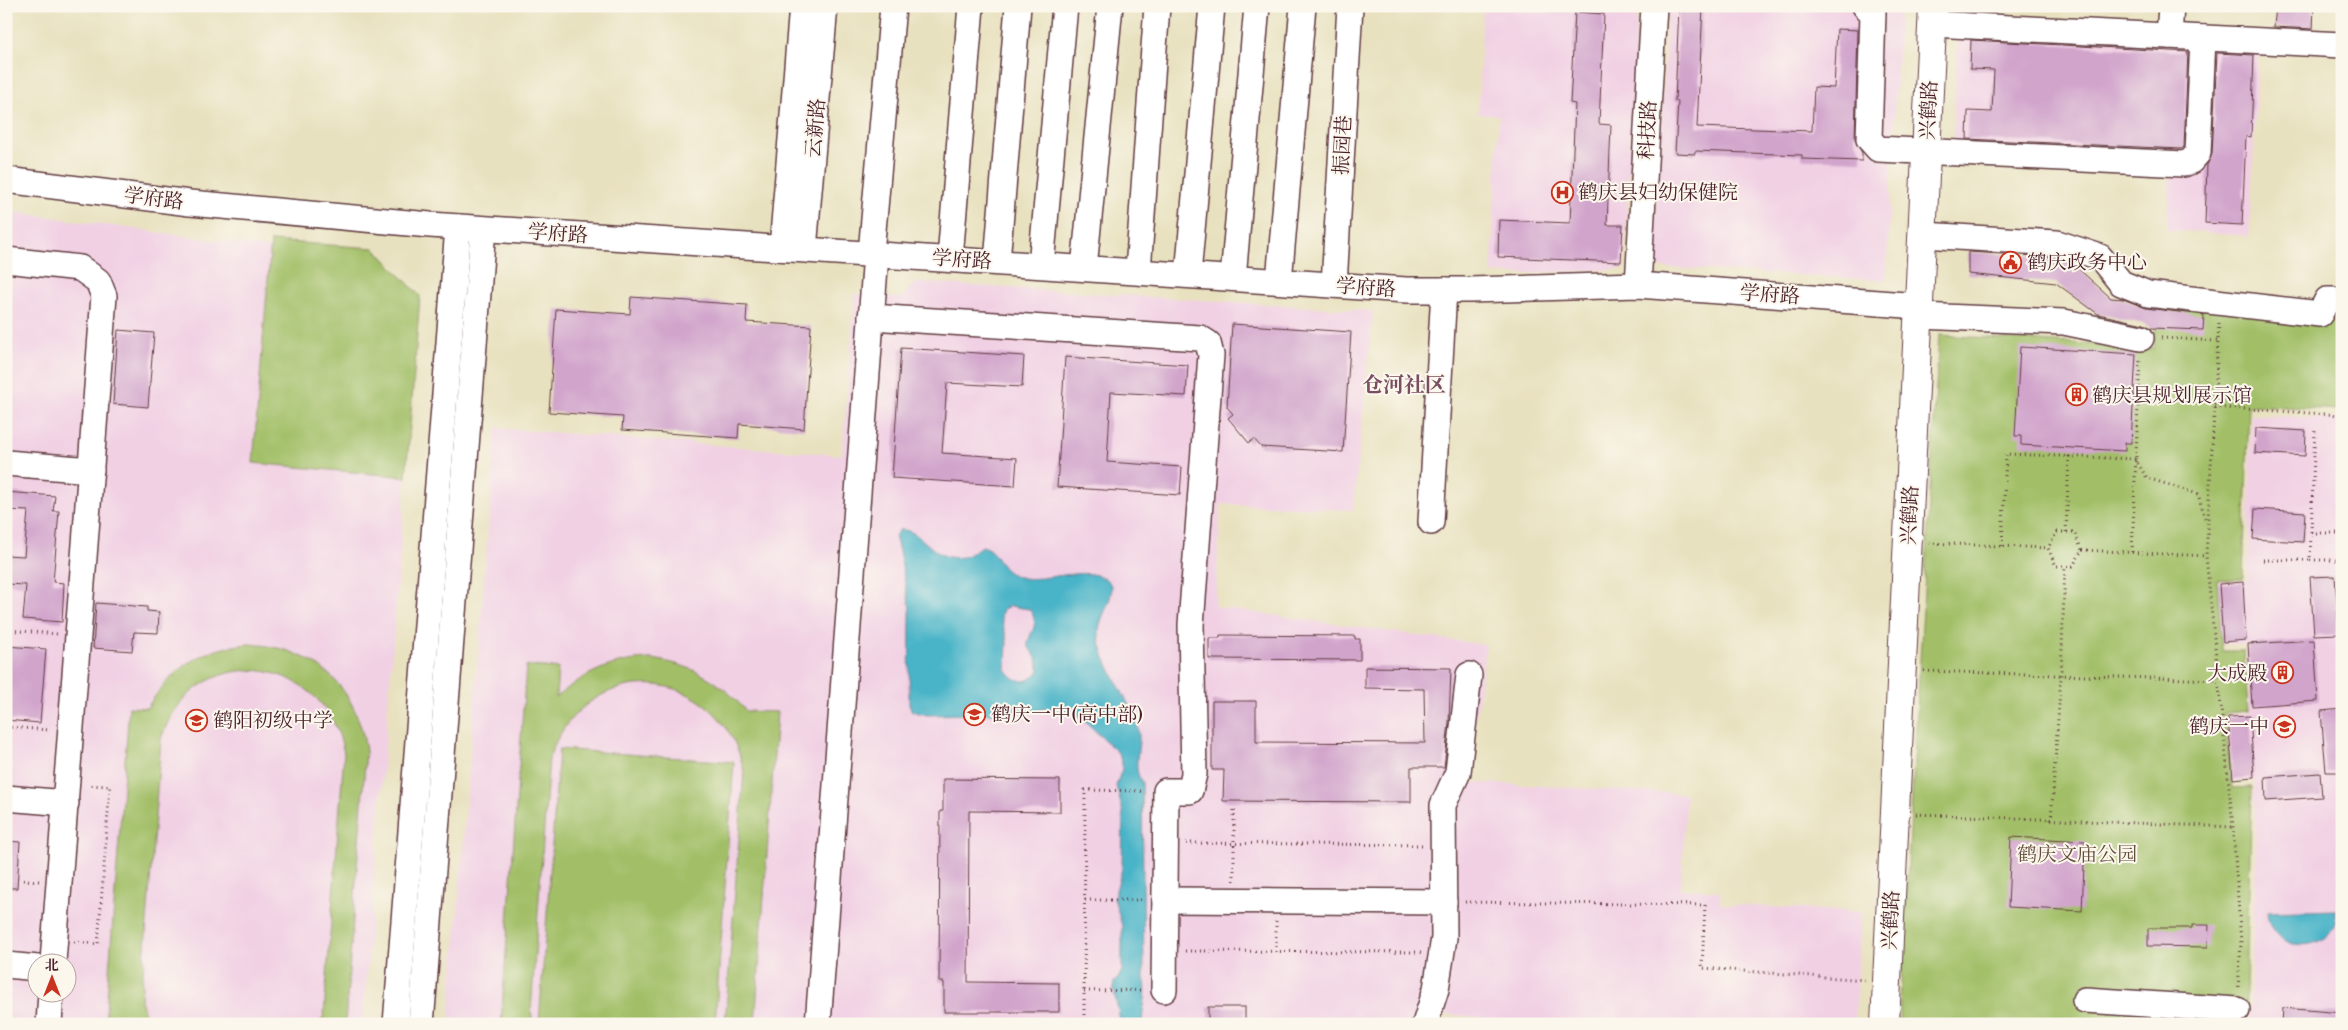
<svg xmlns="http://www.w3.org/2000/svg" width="2348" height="1030" font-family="'Libre Bodoni','Noto Serif SC',serif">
<rect width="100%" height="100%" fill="#fbf7ec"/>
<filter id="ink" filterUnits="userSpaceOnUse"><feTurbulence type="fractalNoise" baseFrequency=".02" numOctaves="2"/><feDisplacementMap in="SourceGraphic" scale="10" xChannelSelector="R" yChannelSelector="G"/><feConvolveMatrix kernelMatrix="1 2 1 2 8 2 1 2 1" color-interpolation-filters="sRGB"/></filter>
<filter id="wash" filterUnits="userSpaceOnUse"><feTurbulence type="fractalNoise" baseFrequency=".0096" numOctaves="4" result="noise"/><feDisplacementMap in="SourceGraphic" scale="20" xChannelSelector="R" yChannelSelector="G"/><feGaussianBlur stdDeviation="1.12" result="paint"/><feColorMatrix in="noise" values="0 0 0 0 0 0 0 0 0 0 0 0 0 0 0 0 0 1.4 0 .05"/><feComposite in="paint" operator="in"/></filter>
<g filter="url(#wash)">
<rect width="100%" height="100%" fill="#e8e1bf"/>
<!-- built -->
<g fill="#f1d0e4" fill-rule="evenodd">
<polygon points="1483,6 1558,6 1637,10 1624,269 1516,274 1491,273 1499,115 1478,114"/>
<polygon points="1668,6 1900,6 1886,280 1653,267"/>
<polygon points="1958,31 2259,46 2249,236 2167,230 2170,167 1952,155"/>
<path d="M6,211l264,37 -16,215 152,14 -43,547h-357zM38,962h30v30h-30z"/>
<polygon points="915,282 1373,311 1353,510 1221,504 1215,607 1486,645 1467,782 1686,794 1681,889 1720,891 1720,904 1861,912 1855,1024 1547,1024 1444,1014 1441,1024 449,1024 496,428 842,455 855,294 902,298"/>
<polygon points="2251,415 2342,419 2342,1024 2249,1024 2256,858 2254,781 2232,781 2227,715 2250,713 2246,645 2222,644 2218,581 2248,580"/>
</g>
<!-- green -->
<g fill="#a2bf67" stroke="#766f49">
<polygon points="271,241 374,248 420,296 406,477 253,463"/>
<polygon points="2158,304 2302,318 2342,319 2342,410 2249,405 2243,578 2217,580 2222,651 2244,651 2248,711 2225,713 2232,788 2252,787 2245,1024 1952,1024 1899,1020 1939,335 2154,348"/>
<path d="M248,644c66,3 109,41 118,107l-21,273h-25l4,-10 20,-261c-20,-102 -150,-113 -183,-14l-20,261 7,24h-43l24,-317 18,1c26,-41 53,-59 101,-64z"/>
<path d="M651,659c40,5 69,21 95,52l31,1 -22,312h-30l19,-252c-21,-109 -158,-119 -195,-14l-18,253 2,13h-32l25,-358 32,2 -2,30c29,-26 57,-38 95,-39z"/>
<polygon points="559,749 734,762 715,1024 539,1023"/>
</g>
<!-- water -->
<g fill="#4ab4c8" stroke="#4a6a7a" fill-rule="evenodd">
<path d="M899,530c23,-3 33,33 63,27 8,-1 13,-8 21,-11 19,8 13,26 40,32 23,4 67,-14 85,3 11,10 -8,34 -9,49 -2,26 29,67 38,94 7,19 -7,42 5,58l2,196c5,15 -2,30 -2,46h-22c0,-14 -8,-31 -6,-42l5,-5 3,-7v-44l-8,-28 8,-29 1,-57 -7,-26 6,-17v-7l-4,-9 -35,-34 -21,-11h-14l-24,5 -97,2 -15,-4 -3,-7 1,-96 -11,-57 -4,-15zM1010,606l19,3c13,18 -1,22 -1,37l9,13 2,11c-9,15 -24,14 -33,-1l1,-29 -6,-23 2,-8z"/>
<path d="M2336,910c3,45 -66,47 -69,2z"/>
</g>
<g id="blocks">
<!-- building -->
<g fill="#d1a4cc">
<polygon points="1679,6 1703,6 1697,127 1812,131 1814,87 1834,88 1837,29 1858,30 1855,139 1862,153 1862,161 1802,159 1802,155 1695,151 1695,154 1675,153 1678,101 1675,101"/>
<polygon points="2276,6 2314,6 2313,29 2274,27"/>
<polygon points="1575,12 1604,14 1599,124 1611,125 1607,225 1623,225 1621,262 1498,257 1499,220 1570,223 1575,104 1570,103"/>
<polygon points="1971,40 2188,52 2184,147 2181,149 1967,139 1968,111 1992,112 1994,70 1970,69"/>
<polygon points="2217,53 2254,55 2251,137 2246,136 2242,225 2205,223 2207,165 2212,154"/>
<polygon points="1968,252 2054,257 2072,263 2111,298 2123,299 2146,308 2204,315 2203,330 2151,328 2144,324 2098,314 2056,283 1968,274"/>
<polygon points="631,297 747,305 746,322 811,326 804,429 739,424 738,438 622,430 623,417 549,412 556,309 630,314"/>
<polygon points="1232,324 1351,332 1343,452 1261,447 1254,439 1249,443 1228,418 1233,414 1227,407"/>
<polygon points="118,330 154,333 148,407 113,404"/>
<polygon points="2020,347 2136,354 2131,443 2125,443 2125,451 2021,445 2021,436 2015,436"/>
<polygon points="901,348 1024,356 1022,387 947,383 942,453 1017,458 1015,486 892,478"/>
<polygon points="1065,357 1188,365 1186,396 1111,392 1107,462 1182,467 1180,495 1057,487"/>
<polygon points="2256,428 2306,431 2305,456 2255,453"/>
<polygon points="6,492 55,496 53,511 59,511 53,582 64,583 62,622 23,619 26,585 6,584 6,555 24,556 28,511 6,510"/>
<polygon points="2255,509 2305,512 2303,542 2253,539"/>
<polygon points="2335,576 2339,634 2314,635 2310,577"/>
<polygon points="2243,582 2246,640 2223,642 2219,584"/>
<polygon points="96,603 147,607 147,611 159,612 158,633 134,632 132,651 93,648"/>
<polygon points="1220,635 1355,636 1355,639 1360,639 1360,660 1209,659 1209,638 1220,638"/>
<polygon points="2314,640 2318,701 2252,706 2248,644"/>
<polygon points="6,646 46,649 40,723 6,720"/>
<polygon points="1365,667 1451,668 1449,723 1444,767 1411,767 1411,802 1223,801 1224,770 1212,770 1212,701 1256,701 1256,742 1425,743 1424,689 1365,688"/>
<polygon points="2342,709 2342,772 2326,772 2321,711"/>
<polygon points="2250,716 2254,777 2233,779 2228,717"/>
<polygon points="2320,773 2322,797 2266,801 2265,777"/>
<polygon points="943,779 1060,780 1060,812 969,811 968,982 1059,983 1059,1012 944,1012 944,982 939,982 940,811 943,811"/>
<polygon points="2011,837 2085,841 2082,911 2008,907"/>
<polygon points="6,841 20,842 17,888 6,888"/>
<polygon points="2192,925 2209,925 2208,947 2148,946 2148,928 2192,928"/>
<rect x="1208" y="1007" width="37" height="17"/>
<polygon points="2283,1008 2342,1013 2342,1024 2282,1023"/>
</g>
</g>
</g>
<g filter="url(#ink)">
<use href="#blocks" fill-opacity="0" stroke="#623c41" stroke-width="1"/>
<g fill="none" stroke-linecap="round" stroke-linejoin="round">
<defs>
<g id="minor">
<polyline points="1865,6 1873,13 1869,139 1878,149 2184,164 2191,161 2198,153 2203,38"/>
<polyline points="1932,24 2342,45"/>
<polyline points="2169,36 2171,6"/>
<polyline points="6,180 190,203 430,225 1406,290 1470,290 1638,285 1919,306"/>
<polyline points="1923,235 2057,243 2100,257 2121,283 2148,294 2320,314 2327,300 2342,300"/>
<polyline points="782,248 802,6"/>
<polyline points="804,249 825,6"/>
<polyline points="871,253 893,6"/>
<polyline points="950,258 971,6"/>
<polyline points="6,260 80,268 98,281 104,296 53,962"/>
<polyline points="997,262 1018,6"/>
<polyline points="1041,265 1065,6"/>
<polyline points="1084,268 1110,6"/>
<polyline points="1138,271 1157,6"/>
<polyline points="1188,275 1212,6"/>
<polyline points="1233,278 1257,6"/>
<polyline points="1279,281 1303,6"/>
<polyline points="1334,285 1350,6"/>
<polyline points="1638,285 1654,6"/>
<polyline points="1919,316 2064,322 2141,338"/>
<polyline points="871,317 1200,338 1208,343 1211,355 1191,625 1194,774 1190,791 1166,791 1164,990"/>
<polyline points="6,463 91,470"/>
<polyline points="1431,522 1444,290"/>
<polyline points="6,798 66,803"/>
<polyline points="1165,900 1444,902"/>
<polyline points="6,965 38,968"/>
<polyline points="2085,1000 2237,1010"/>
<polyline points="49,1024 51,992"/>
<polyline points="396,1024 458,227"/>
<polyline points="421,1024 483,229"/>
<polyline points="818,1024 876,254"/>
<polyline points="1425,1024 1436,989 1444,938 1443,805 1458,772 1469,675"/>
</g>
<polyline id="major" points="1885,1024 1933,6"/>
</defs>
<!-- minor casing -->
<use href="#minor" stroke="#623c41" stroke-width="28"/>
<!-- major casing -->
<use href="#major" stroke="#623c41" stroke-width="30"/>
<!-- path -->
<g stroke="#623c41" stroke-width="3" stroke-dasharray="1 4" stroke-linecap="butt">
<polyline points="2219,323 2206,556 2233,827 2241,943 2238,990"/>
<polyline points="2161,338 2218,341"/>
<polyline points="2214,407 2342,415"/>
<polyline points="2135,459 2147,478 2198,494 2206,521"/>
<polygon points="2057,532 2074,532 2082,550 2073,566 2056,566 2048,548"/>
<polyline points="2066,532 2069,456"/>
<polyline points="2311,533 2342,533"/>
<polyline points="1929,543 2048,548"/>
<polyline points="2002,546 2006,454 2135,459"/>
<polyline points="2082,550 2206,556"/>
<polyline points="2132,552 2140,358"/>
<polyline points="2263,560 2310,560 2315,428"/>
<polyline points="2310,560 2342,560"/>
<polyline points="6,630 58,634"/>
<polyline points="1924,671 2218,680"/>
<polyline points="6,727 50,730"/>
<polyline points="1916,814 2233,827"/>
<polyline points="2051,820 2061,675 2065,566"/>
<polyline points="1186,843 1424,845"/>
<polyline points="23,880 40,881"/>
<polyline points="1234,881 1234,809"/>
<polyline points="1085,900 1144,900"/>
<polyline points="1465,902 1705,905 1702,968 1866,980"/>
<polyline points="74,942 98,944 110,786 88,785"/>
<polyline points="1185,951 1421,952"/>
<polyline points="1276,952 1276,921"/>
<polyline points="1084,991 1144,990"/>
<polyline points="1084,1015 1085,790 1145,791"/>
</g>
<!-- minor -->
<use href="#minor" stroke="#fff" stroke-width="25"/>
<!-- major -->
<use href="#major" stroke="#fff" stroke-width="28"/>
</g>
</g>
<!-- icons -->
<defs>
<symbol id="hospital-ring" viewBox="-11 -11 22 22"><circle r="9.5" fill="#fbf7ec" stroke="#c8321e" stroke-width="1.5"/><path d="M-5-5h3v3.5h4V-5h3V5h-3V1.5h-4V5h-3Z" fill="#c8321e"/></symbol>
<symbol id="civic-ring" viewBox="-11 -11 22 22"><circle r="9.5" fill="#fbf7ec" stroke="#c8321e" stroke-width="1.5"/><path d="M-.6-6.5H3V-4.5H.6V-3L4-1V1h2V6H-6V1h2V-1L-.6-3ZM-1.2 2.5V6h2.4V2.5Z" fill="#c8321e"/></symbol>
<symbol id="building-ring" viewBox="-11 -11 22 22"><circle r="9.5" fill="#fbf7ec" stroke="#c8321e" stroke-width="1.5"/><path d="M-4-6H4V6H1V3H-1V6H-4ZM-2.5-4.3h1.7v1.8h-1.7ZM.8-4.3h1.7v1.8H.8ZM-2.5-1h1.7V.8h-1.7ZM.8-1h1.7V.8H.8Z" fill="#c8321e"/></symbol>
<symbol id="school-ring" viewBox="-11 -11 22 22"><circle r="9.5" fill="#fbf7ec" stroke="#c8321e" stroke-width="1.5"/><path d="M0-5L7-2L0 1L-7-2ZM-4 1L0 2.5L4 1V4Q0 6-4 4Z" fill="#c8321e"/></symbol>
</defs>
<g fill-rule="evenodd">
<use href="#hospital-ring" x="1550" y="180" width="25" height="25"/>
<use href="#civic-ring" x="1998" y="250" width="25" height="25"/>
<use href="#building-ring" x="2064" y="382" width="25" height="25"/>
<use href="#building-ring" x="2270" y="660" width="25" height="25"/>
<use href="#school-ring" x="962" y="702" width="25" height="25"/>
<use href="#school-ring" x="184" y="708" width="25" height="25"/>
<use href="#school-ring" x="2272" y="714" width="25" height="25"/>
</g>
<g text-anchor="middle" stroke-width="4" stroke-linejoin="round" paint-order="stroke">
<!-- street labels -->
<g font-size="20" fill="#4a1f2b" stroke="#fbf7ec">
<text transform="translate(1928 110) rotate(-87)" y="7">兴鹤路</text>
<text transform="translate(815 128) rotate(-85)" y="7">云新路</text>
<text transform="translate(1647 130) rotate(-87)" y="7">科技路</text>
<text transform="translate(1342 145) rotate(-87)" y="7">振园巷</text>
<text transform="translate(154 198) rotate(7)" y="7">学府路</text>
<text transform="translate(558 233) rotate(4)" y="7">学府路</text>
<text transform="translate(962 259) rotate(4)" y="7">学府路</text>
<text transform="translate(1366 287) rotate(4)" y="7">学府路</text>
<text transform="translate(1770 294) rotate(4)" y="7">学府路</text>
<text transform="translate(1909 515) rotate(-87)" y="7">兴鹤路</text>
<text transform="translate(1890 920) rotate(-87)" y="7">兴鹤路</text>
</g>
<!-- poi labels -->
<g font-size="20" fill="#4a1f2b" stroke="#fbf7ec" text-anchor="start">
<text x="1578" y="199">鹤庆县妇幼保健院</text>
<text x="2027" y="269">鹤庆政务中心</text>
<text x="2092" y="402">鹤庆县规划展示馆</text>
<text x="2267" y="680" text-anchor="end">大成殿</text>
<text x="991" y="721">鹤庆一中(高中部)</text>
<text x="213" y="727">鹤阳初级中学</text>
<text x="2269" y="733" text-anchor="end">鹤庆一中</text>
</g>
<!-- park labels -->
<g font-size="20" fill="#644f3d" stroke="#fbf7ec">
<text x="2077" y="861">鹤庆文庙公园</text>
</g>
<!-- neighbourhood labels -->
<g font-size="21" font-weight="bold" fill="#794e63" stroke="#fbf7ec">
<text x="1404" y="392">仓河社区</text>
</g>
</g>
<!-- margin -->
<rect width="2348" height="1030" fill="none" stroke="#fbf7ec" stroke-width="25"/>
<!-- north arrow -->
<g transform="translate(52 978)"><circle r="24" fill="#fbf7ec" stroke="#b4a19f"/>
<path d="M0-4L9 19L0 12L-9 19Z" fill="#c8321e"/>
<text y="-8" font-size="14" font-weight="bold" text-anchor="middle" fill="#4a1f2b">北</text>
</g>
</svg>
